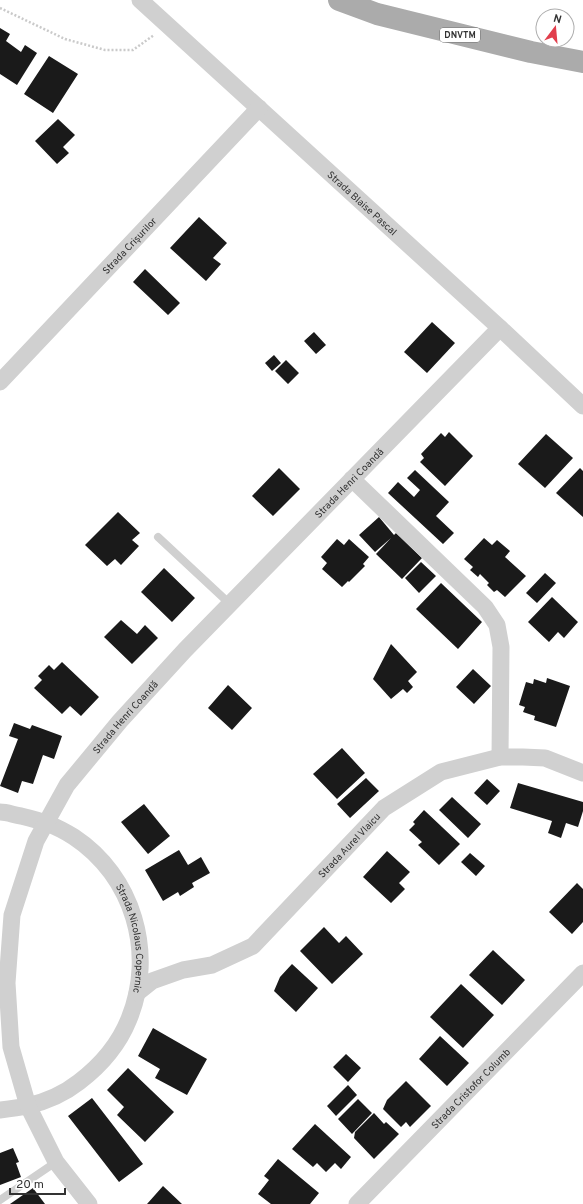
<svg xmlns="http://www.w3.org/2000/svg" width="583" height="1204" font-family="Overpass,sans-serif">
<style>
.building{fill:#1a1a1a}
.lines{fill:none;stroke-linecap:round;stroke-linejoin:round}
.path{stroke:#cacaca;stroke-width:2.5;stroke-dasharray:2 2;stroke-linecap:butt}
.lane{stroke:#d0d0d0;stroke-width:8}
.street{stroke:#d0d0d0;stroke-width:17}
.primary{stroke:#ababab;stroke-width:22}
.labels{text-anchor:middle;stroke-width:4;stroke-linejoin:round;paint-order:stroke}
.shield{fill:#fff;stroke:#707070;stroke-width:1}
.shield-label{font-size:9px;font-weight:bold;fill:#333}
.street-label{font-size:10px;fill:#333;stroke:#fff}
</style>
<rect width="100%" height="100%" fill="#fff"/>
<path class="building" d="M0 28 10 34 6 41 21 52 25 45 37 53 17 85 0 74Z
M49 56 78 74 53 113 24 94Z
M58 119 75 135 63 147 69 153 57 164 35 141Z
M199 217 227 243 213 258 221 264 206 281 170 248Z
M145 269 180 303 168 315 133 282Z
M432 322 455 343 427 373 404 352Z
M314 332 326 345 316 354 304 341Z
M274 355 281 363 272 371 265 363Z
M286 360 299 373 288 384 275 371Z
M449 432 473 456 445 486 420 462 424 458 421 454 441 433 445 437Z
M546 434 573 458 545 488 518 464Z
M279 468 300 489 273 516 252 496Z
M580 468 583 471V517L556 493Z
M415 470 449 502 436 516 454 533 443 544 388 493 398 482 414 497 420 490 407 478Z
M118 512 140 533 132 540 139 546 121 565 115 559 107 566 85 545Z
M379 517 394 535 396 533 422 558 402 579 376 554 391 538 375 552 359 535Z
M484 538 492 545 497 540 510 551 505 557 526 576 505 597 497 590 494 592 487 585 489 583 480 574 478 577 470 570 473 567 464 559Z
M337 539 344 545 349 539 369 557 363 564 365 566 349 582 348 581 342 587 322 569 327 563 321 557Z
M421 562 436 576 419 593 405 578Z
M164 568 195 598 172 622 141 592Z
M545 573 556 583 537 603 526 593Z
M441 583 482 622 458 649 416 609Z
M552 597 578 622 564 638 558 632 549 642 528 622Z
M121 620 137 634 145 625 158 638 132 664 104 637Z
M391 644 417 672 408 681 413 687 407 693 403 689 391 699 373 679Z
M62 662 99 697 81 716 70 706 62 714 34 688 42 680 38 676 49 665 54 670Z
M473 669 491 686 474 704 456 687Z
M547 678 570 686 556 727 534 720 535 716 523 712 525 707 519 705 526 682 533 684 534 679 546 683Z
M228 685 252 708 232 730 208 708Z
M14 723 30 729 32 725 62 736 54 759 43 755 33 784 22 781 18 793 0 786 18 739 9 736Z
M342 748 365 773 337 799 313 774Z
M366 778 379 791 350 818 337 804Z
M487 779 500 791 487 805 474 793Z
M518 783 583 802V811L578 827 566 823 561 838 548 833 552 821 510 808Z
M452 797 481 824 468 838 439 810Z
M144 804 170 836 148 854 121 822Z
M424 810 460 844 439 865 418 845 422 842 409 830 415 824 413 822Z
M179 850 188 865 201 857 210 873 192 883 194 887 180 896 178 892 163 901 145 870Z
M387 851 410 872 399 883 405 889 391 903 363 877Z
M470 853 485 866 476 876 461 862Z
M577 883 583 889V922L572 934 549 912Z
M324 927 339 943 346 936 363 954 332 984 300 951Z
M493 950 525 980 502 1005 469 975Z
M292 964 318 988 296 1012 274 991 280 977Z
M461 984 494 1015 463 1048 430 1017Z
M153 1028 207 1059 187 1095 155 1078 160 1069 138 1056Z
M440 1036 469 1063 447 1086 419 1059Z
M346 1054 361 1068 348 1082 333 1067Z
M128 1068 174 1112 145 1142 117 1115 124 1107 107 1090Z
M406 1081 431 1106 410 1127 406 1122 401 1127 383 1109 387 1100Z
M348 1085 357 1095 336 1116 327 1106Z
M92 1098 143 1164 119 1182 68 1116Z
M358 1099 372 1113 352 1134 338 1119Z
M374 1113 384 1124 386 1122 399 1134 374 1159 354 1138 355 1132Z
M315 1124 351 1157 341 1169 335 1163 326 1172 317 1163 313 1167 292 1149Z
M13 1148 19 1162 16 1163 21 1177 0 1185V1153Z
M278 1159 319 1193 310 1204H271L258 1194 269 1180 264 1176Z
M163 1186 182 1204H147Z
M33 1188 45 1204H10Z"/>
<g class="lines">
<path class="path" d="M0 8 65 39 105 50H133L154 35"/>
<path class="lane" d="M158 537 230 604
M0 1200 56 1162"/>
<g class="street">
<path id="s1" d="M140 0 500 328 583 406"/>
<path id="s2" d="M0 382 259 108"/>
<path d="M352 479 485 607 497 625 501 647 500 757"/>
<path id="s3" d="M0 812C7 812 14 815 21 816 42 821 55 825 74 837 133 876 156 953 129 1019 119 1044 100 1066 79 1082 65 1093 45 1102 27 1106 18 1108 9 1109 0 1110"/>
<path id="s4" d="M137 993 152 981 183 970 212 965 253 946 384 808 441 772 500 757H523L545 758 583 773"/>
<path id="s5" d="M89 1204 56 1162 28 1106 11 1047 7 983 12 915 36 841 67 785 120 721 185 650 500 328"/>
<path id="s6" d="M357 1204 583 973"/>
</g>
<path class="primary" d="M339 0 377 14 531 52 583 62"/>
</g>
<g class="labels">
<rect class="shield" x="440" y="28" width="40" height="14" rx="3"/>
<g class="shield-label">
<text x="460" y="38">DNVTM</text>
</g>
<g class="street-label">
<text dy="4" stroke="none"><textPath href="#s1" startOffset="301">Strada Blaise Pascal</textPath></text>
<text dy="4" stroke="none"><textPath href="#s2" startOffset="188">Strada Crișurilor</textPath></text>
<text dy="4" stroke="none"><textPath href="#s5" startOffset="865">Strada Henri Coandă</textPath></text>
<text dy="4" stroke="none"><textPath href="#s5" startOffset="541">Strada Henri Coandă</textPath></text>
<text dy="4" stroke="none"><textPath href="#s4" startOffset="266">Strada Aurel Vlaicu</textPath></text>
<text dy="4" stroke="none"><textPath href="#s3" startOffset="201">Strada Nicolaus Copernic</textPath></text>
<text dy="4" stroke="none"><textPath href="#s6" startOffset="162">Strada Cristofor Columb</textPath></text>
</g>
</g>
<g transform="translate(555 28) rotate(16)"><circle r="19" fill="#ffffff" stroke="#adadad"/>
<path d="M0-3L7 15L0 10L-7 15Z" fill="#e13e4c"/>
<text y="-6" font-size="11" font-weight="bold" text-anchor="middle" fill="#333333">N</text>
</g>
<path d="M10 1188v6h55v-6" fill="none" stroke="#333333" stroke-width="2"/>
<text x="16" y="1188" font-size="12" fill="#333333" stroke="#ffffff" stroke-width="3" paint-order="stroke">20 m</text>
</svg>
